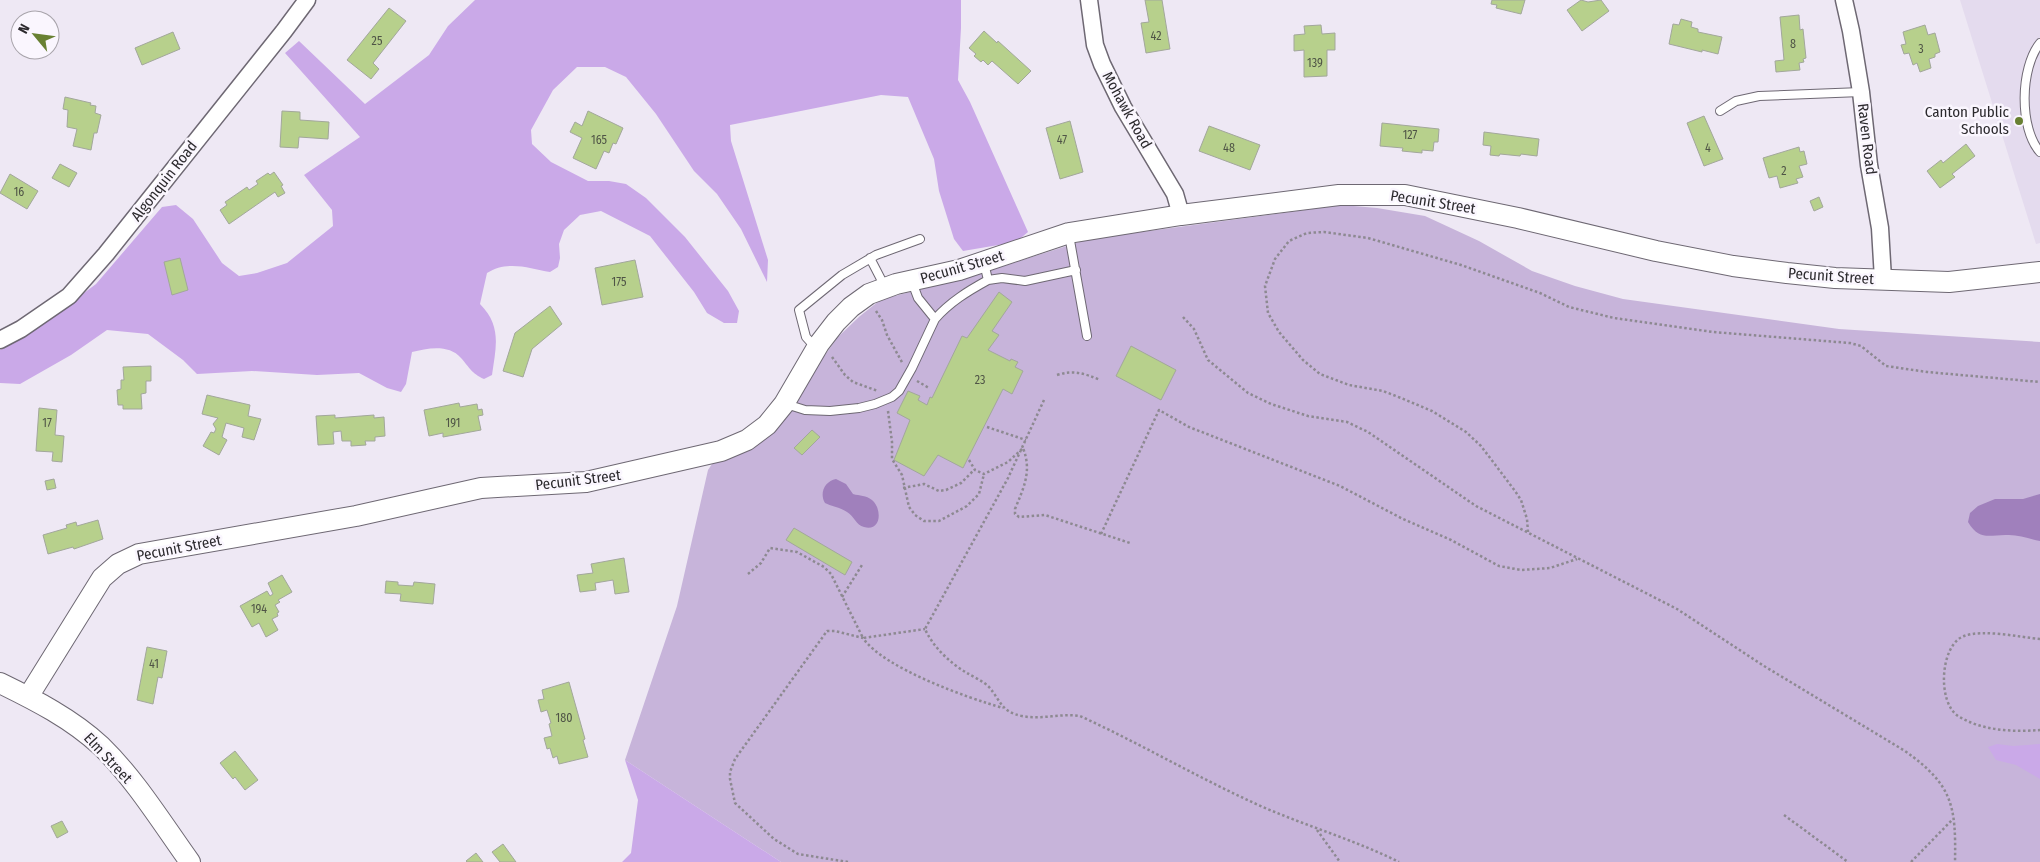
<svg xmlns="http://www.w3.org/2000/svg" width="2040" height="862" font-family="'Fira Sans Condensed',sans-serif">
<style>
.built{fill:#e4dbee}
.green{fill:#c7b4da}
.forest{fill:#caa9e8}
.water{fill:#a080bc}
.building{fill:#b7d08c;stroke:#a2a79b}
.lines{fill:none;stroke-linecap:round;stroke-linejoin:round}
.service-casing{stroke:#6e6873;stroke-width:10}
.minor-casing{stroke:#6e6873;stroke-width:19}
.tertiary-casing{stroke:#6e6873;stroke-width:22}
.path{stroke:#8d8991;stroke-width:2.5;stroke-dasharray:2.5 2.5;stroke-linecap:butt}
.service{stroke:#fff;stroke-width:8}
.minor{stroke:#fff;stroke-width:16}
.tertiary{stroke:#fff;stroke-width:20}
.poi-dot{fill:#688032;stroke:#faf6fe;stroke-width:2}
.labels{text-anchor:middle;stroke-width:5;stroke-linejoin:round;paint-order:stroke}
.number-label{font-size:12px;fill:#4f5446}
.street-label{font-size:15px;fill:#2c2a2e;stroke:#faf6fe}
.poi-label{font-size:15px;fill:#2c2a2e;stroke:#faf6fe;text-anchor:end}
</style>
<rect width="100%" height="100%" fill="#eee8f4"/>
<path class="built" d="M1960 0H2040V243L2036 244Z"/>
<path class="green" d="M1342 205 1377 208 1425 216 1479 241 1532 271 1575 286 1623 299 1839 329 2040 342V862H781L625 760 677 606 708 470 712 464 822 359 838 337 860 316 879 301 887 298 926 288 927 286 959 280 1089 239Z"/>
<path class="forest" d="M475 0H961V28L958 80 970 102 1028 232 1016 242 963 251 954 239 939 191 934 159 908 97 881 95 730 125 731 141 768 260 767 282 741 229 717 194 694 171 656 114 626 77 605 67H577L553 90 531 130 532 144 551 162 588 181H609L626 184 646 198 685 237 728 291 739 311 737 323H724L707 313 694 292 650 236 601 211 580 215 564 230 559 244 560 258 558 267 550 272C529 268 507 260 487 273L480 304C502 326 496 347 492 375L484 379C471 373 470 368 461 358 449 344 428 348 412 352L406 384 401 392 387 388 359 373 317 375 252 371 197 374 183 360 148 334 107 330 71 355 20 384 0 383V350L44 323 96 284 162 207 176 205 193 219 222 263 239 276 257 273 287 263 333 226 332 210 304 175 360 137 285 53 299 41 365 104 429 55 448 26Z
M1997 744 2013 746 2040 744V779L2016 765 1996 760 1988 747Z
M625 760 781 862H622L631 853 638 800Z"/>
<path class="water" d="M836 479 846 484 853 494C860 496 866 495 872 500 882 508 882 532 864 527 856 525 854 516 847 512 840 507 832 507 825 503 819 493 825 481 836 479Z
M2040 494V541C2030 539 2019 535 2009 535 1990 534 1980 542 1968 522L1970 513 1978 506 1995 499H2023Z"/>
<path class="building" d="M1145 0H1162L1170 49 1146 53 1141 23 1149 22Z
M1492 0H1525L1521 14 1496 8 1497 5 1491 4Z
M1581 0 1588 2 1601 0 1609 11 1582 31 1567 10Z
M389 8 406 21 373 63 379 69 371 79 347 60Z
M1799 15 1800 30 1803 29 1806 58 1803 59 1804 62 1799 63 1800 70 1776 72 1775 61 1784 60 1780 17Z
M1681 19 1692 22 1691 27 1698 29V32L1722 37 1718 54 1702 50V52L1669 44 1673 24 1679 25Z
M1321 25 1322 34 1335 33V50H1327V76L1304 77V50L1294 51V35L1305 34 1304 26Z
M1925 25 1928 35 1935 33 1940 52 1935 54V57L1929 59 1931 68 1920 72 1917 63 1913 65 1909 53 1904 54 1901 45 1906 44 1903 32Z
M984 31 997 43 998 41 1031 71 1018 84 992 61 988 65 983 60 981 62 974 56 976 54 969 48Z
M173 32 180 49 142 65 135 48Z
M65 97 91 103 90 105 96 106 95 113 101 115 97 133H94L91 150 73 146 77 129 67 127 68 110 63 109Z
M282 111 300 112V120L329 122 328 139 299 137 298 148 280 147Z
M588 111 623 128 616 144 613 143 609 153 604 151 596 169 573 158 582 138 570 132 575 122 582 126Z
M1704 116 1723 159 1704 166 1687 123Z
M1070 121 1083 172 1060 179 1046 128Z
M1382 123 1439 129 1438 142H1434L1433 151 1422 150V153L1402 151 1403 148 1380 146Z
M1209 126 1260 145 1250 170 1199 151Z
M1484 132 1539 139 1537 156 1521 154 1520 156 1500 154 1499 156 1490 155 1491 146 1483 145Z
M1966 144 1975 156 1952 174 1955 177 1940 188 1927 171 1941 160 1943 163Z
M1799 147 1800 152 1804 151 1807 164 1799 166 1803 177 1796 179 1798 183 1780 188 1777 176 1769 178 1763 158Z
M60 164 77 173 69 187 52 178Z
M274 172 283 185 281 186 285 193 278 197 275 192 229 224 220 210 227 205 225 202 247 187 249 190 258 184 256 181 268 173 270 175Z
M10 174 38 191 27 209 0 193Z
M1819 197 1823 207 1814 211 1810 201Z
M180 258 188 290 172 295 164 262Z
M635 260 643 297 602 305 595 268Z
M999 292 1012 302 992 331 999 335 988 350 1010 361 1011 359 1018 362 1015 367 1023 371 1012 394 1003 389 963 468 938 455 924 476 894 460 910 420 897 413 908 391 920 396 918 400 927 405 930 397 932 398 962 336 967 338Z
M550 306 562 324 532 349 523 377 503 371 515 333Z
M1131 346 1176 370 1161 400 1116 376Z
M151 366V381H146V393L141 394 142 409H123V405H118L117 390 121 389V380H124L123 367Z
M207 395 250 405 248 416 261 419 254 440 242 437 244 428 226 423 222 437 227 440 219 455 203 446 211 432 214 433 216 429 213 424 218 418 202 414Z
M459 403 460 407 477 404 478 410 482 409 483 415 478 416 481 430 443 437V433L429 436 424 410Z
M39 408 57 410 55 435 64 436 62 462 52 461 53 452 36 451Z
M335 415V418L374 415V418L384 417 385 436 375 437V441H365L366 445 351 446V441H342L341 431 333 432 334 444 318 445 316 416Z
M812 430 820 437 802 455 794 448Z
M54 479 56 488 47 490 45 481Z
M98 520 103 539 74 549 73 547 48 554 43 535 67 528 66 525 76 522 77 526Z
M794 528 852 562 845 575 786 540Z
M624 558 629 592 615 594 613 580 595 583 596 590 580 592 577 575 593 573 591 564Z
M282 575 292 592 278 600 280 602 275 605 279 612 277 613 278 616 272 619 278 630 266 637 259 623 252 627 240 606 267 591 270 596 273 594 268 583Z
M386 581 398 582V585L413 586 414 582 435 584 433 604 400 601 401 594 385 593Z
M147 647 167 651 162 678 158 677 153 704 137 700Z
M569 682 585 739 583 740 588 757 559 764 557 756 553 758 550 748 547 749 544 738 552 736 549 724 551 723 547 710 541 712 538 700 544 699 542 690Z
M235 751 258 780 245 790 235 777 233 779 220 763Z
M62 821 68 832 57 838 51 826Z
M503 844 516 862H500L492 852Z
M476 853 483 862H467L466 861Z"/>
<g class="lines">
<g class="service-casing">
<path id="service" d="M2040 43C2020 68 2019 128 2040 152
M1720 111 1736 101 1759 96 1861 92
M1069 235 1087 336
M870 258 885 287
M988 280 1002 278 1025 281 1076 270
M935 319C950 302 968 291 988 280L984 263
M815 347 806 337 799 310 842 275 876 255 920 239
M786 404 805 410 830 411 859 408 875 404 892 397 899 391 912 368 935 319 918 298 912 282"/>
</g>
<g class="minor-casing">
<path id="minor" d="M1089 0 1095 45 1102 64 1123 107 1175 194 1181 215
M1844 0 1851 31 1861 92 1869 165 1880 228 1883 279
M0 340 21 329 69 296 106 254 284 31 307 0"/>
</g>
<g class="tertiary-casing">
<path id="tertiary" d="M0 683C35 700 72 719 101 746 135 779 162 823 190 862
M28 697 102 578 118 564 139 554 356 516 481 488 586 482 721 451 747 440 767 425 784 404 819 344 836 322 851 307 869 294 896 284 959 270 1069 233 1181 215 1339 195H1405L1518 218 1656 251 1733 266 1787 273 1835 278 1949 282 2040 272"/>
</g>
<path class="path" d="M876 311 882 320 887 335 903 364
M1183 317 1194 329 1208 360 1248 393 1271 404 1308 416 1347 422 1368 432 1476 506 1677 609 1764 666 1905 751C1953 785 1956 806 1955 862
M832 357 845 375 853 382 878 391
M1057 375C1073 370 1084 373 1100 380
M917 381 929 388
M1044 400 1008 478 925 629C933 647 950 663 967 673 974 677 983 681 989 687 1001 701 1001 712 1022 716 1041 720 1061 713 1080 716 1139 743 1195 776 1254 803 1302 825 1353 839 1399 862
M888 411 892 442V459L902 475 909 507 915 515 924 521H939L967 506 979 494 984 474
M987 427 1026 440
M969 460 975 470 984 474 1008 462 1023 448C1032 471 1024 487 1015 509V514L1019 517 1045 515 1130 543
M903 488 924 484 939 491 946 490 961 483 974 470
M1528 532 1527 519 1521 500 1515 491 1481 446 1466 432 1432 411 1401 398 1383 391 1349 385 1320 374 1303 360 1279 332 1268 313 1265 286 1275 259 1289 241 1307 233 1324 232 1368 238 1461 265 1540 293 1569 307 1614 318 1713 332 1850 343 1861 346 1886 366 1927 372 2040 382
M1101 534 1159 410 1189 427 1340 486 1403 519 1451 540 1499 566 1521 570 1550 568 1577 559
M748 574 761 563 770 548 797 552 824 567 831 574 863 638 925 629
M842 597 862 565
M2040 639C2019 637 1983 629 1964 636 1940 645 1937 702 1958 716 1982 731 2013 732 2040 730
M1784 815 1848 862
M1317 830 1340 862
M848 862 798 854 774 839 735 803 730 779V772L735 759 827 631H835L863 638C883 668 968 698 1003 708
M1911 862 1953 819"/>
<use href="#service" class="service"/>
<use href="#minor" class="minor"/>
<use href="#tertiary" class="tertiary"/>
</g>
<circle class="poi-dot" cx="2019" cy="121" r="5"/>
<g class="labels">
<g class="number-label">
<text x="1156" y="40">42</text>
<text x="377" y="45">25</text>
<text x="1793" y="48">8</text>
<text x="1921" y="53">3</text>
<text x="1315" y="67">139</text>
<text x="1410" y="139">127</text>
<text x="599" y="144">165</text>
<text x="1062" y="144">47</text>
<text x="1229" y="152">48</text>
<text x="1708" y="152">4</text>
<text x="1784" y="175">2</text>
<text x="19" y="196">16</text>
<text x="619" y="286">175</text>
<text x="980" y="384">23</text>
<text x="47" y="427">17</text>
<text x="453" y="427">191</text>
<text x="259" y="613">194</text>
<text x="154" y="668">41</text>
<text x="564" y="722">180</text>
</g>
<g class="street-label">
<text transform="translate(1127 110) rotate(61)" y="5">Mohawk Road</text>
<text transform="translate(1867 139) rotate(83)" y="5">Raven Road</text>
<text transform="translate(164 181) rotate(-52)" y="5">Algonquin Road</text>
<text transform="translate(1433 202) rotate(9)" y="5">Pecunit Street</text>
<text transform="translate(962 267) rotate(-16)" y="5">Pecunit Street</text>
<text transform="translate(1831 276) rotate(4)" y="5">Pecunit Street</text>
<text transform="translate(578 480) rotate(-7)" y="5">Pecunit Street</text>
<text transform="translate(179 548) rotate(-11)" y="5">Pecunit Street</text>
<text transform="translate(108 758) rotate(47)" y="5">Elm Street</text>
</g>
<g class="poi-label">
<text x="2009" y="117">Canton Public<tspan x="2009" dy="17">Schools</tspan></text>
</g>
</g>
<g transform="translate(35 35) rotate(299)"><circle r="24" fill="#faf6fe" stroke="#a8a4ab"/>
<path d="M0-4L9 19L0 12L-9 19Z" fill="#688032"/>
<text y="-8" font-size="14" font-weight="bold" text-anchor="middle" fill="#2c2a2e">N</text>
</g>
</svg>
